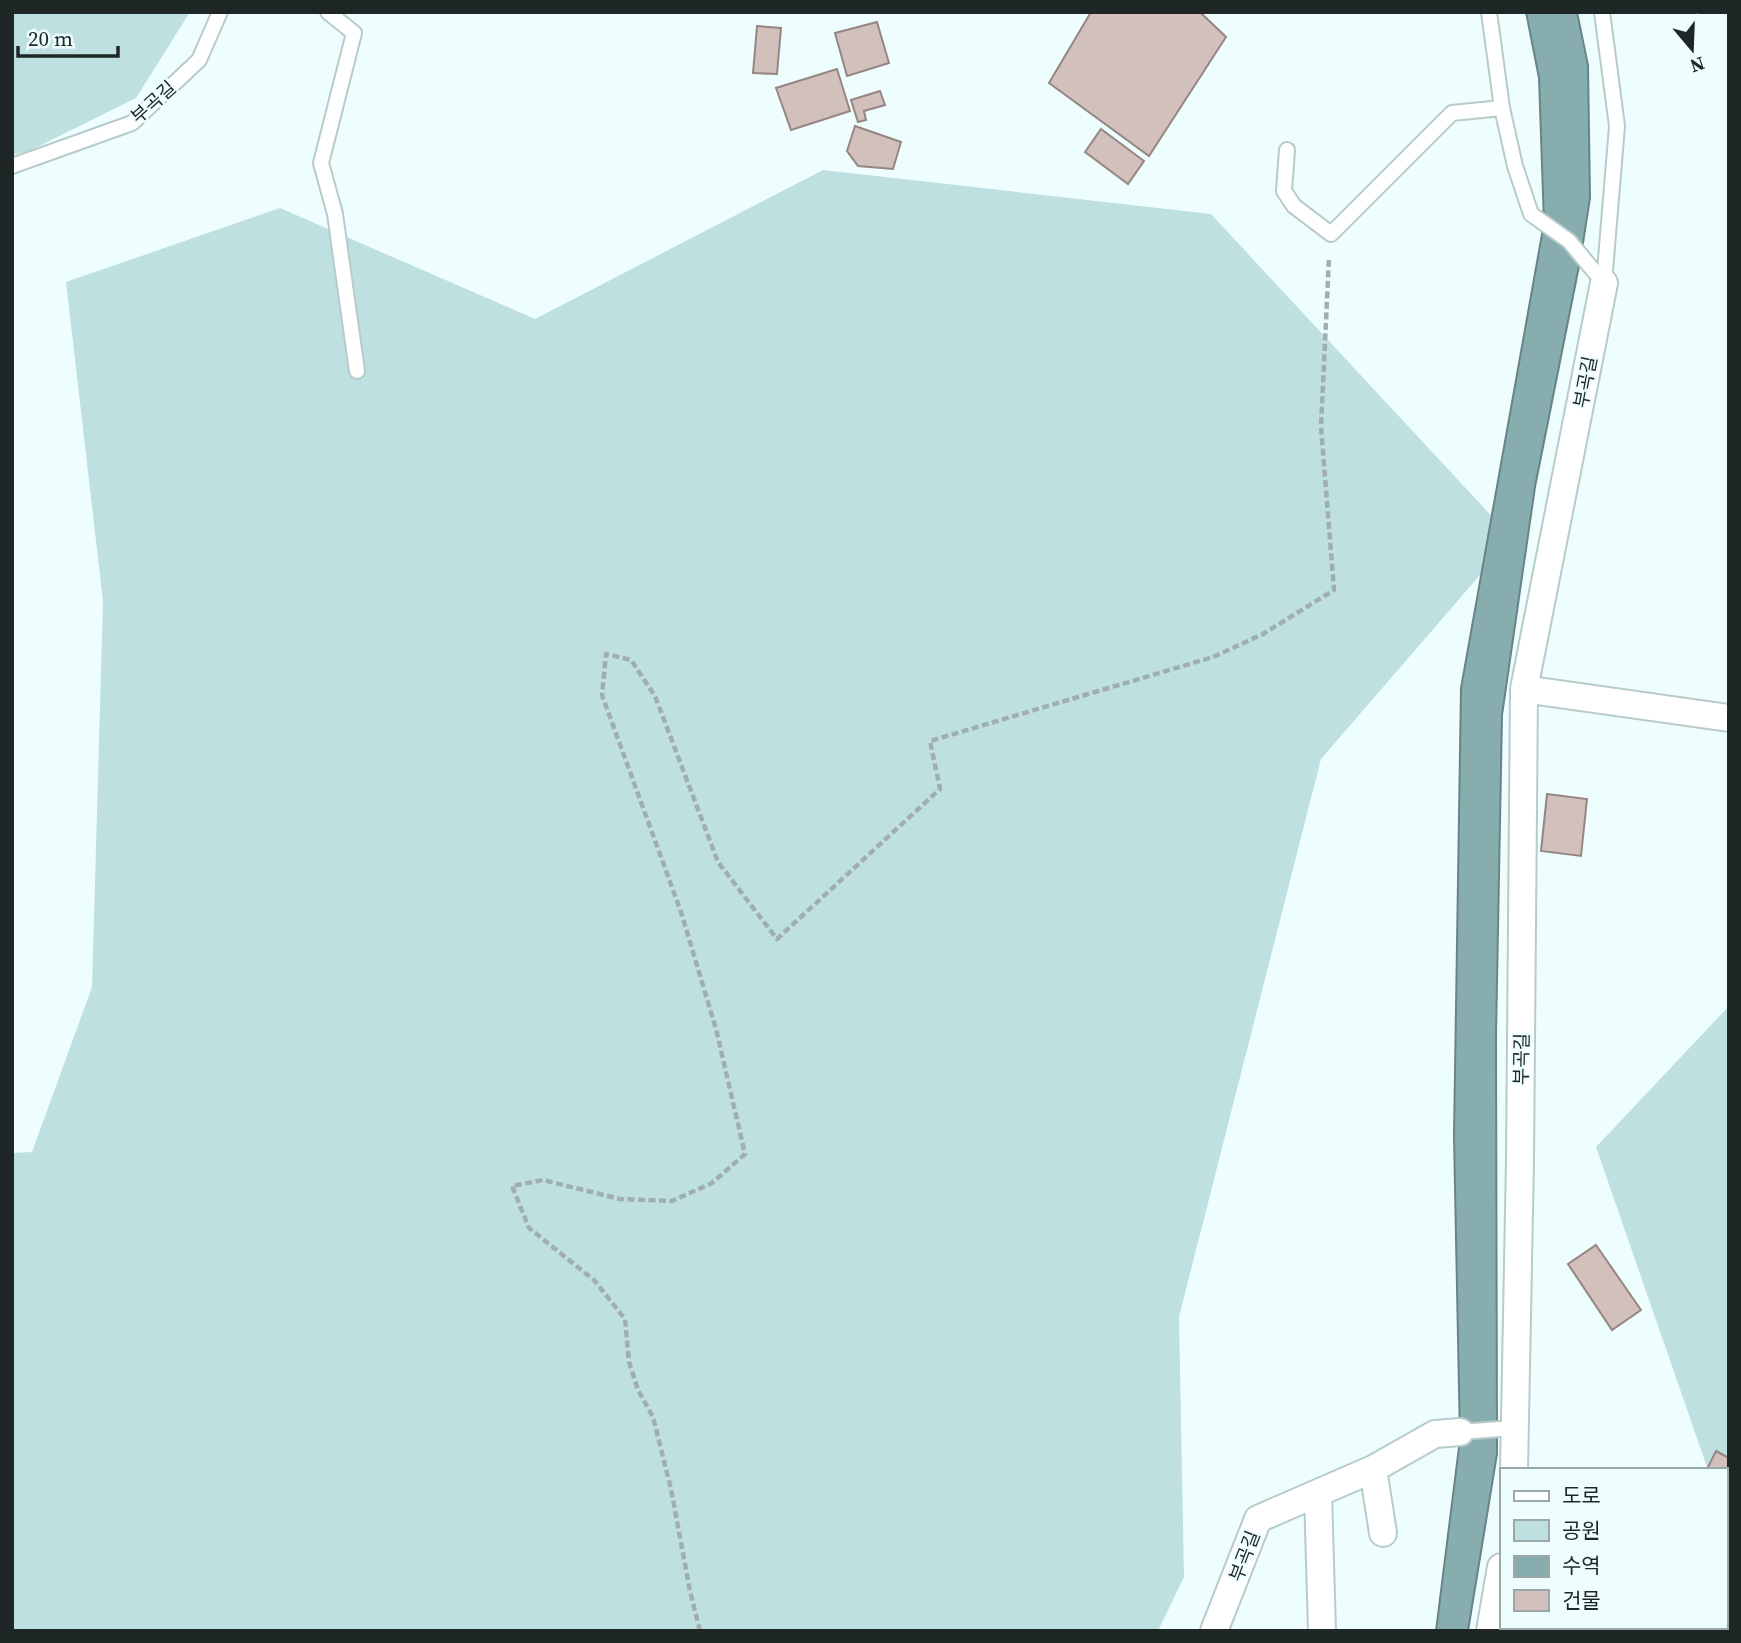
<svg xmlns="http://www.w3.org/2000/svg" width="1741" height="1643" font-family="'Source Serif 4','Noto Sans KR',serif">
<style>
.green{fill:#bee0e1}
.water{fill:#88adaf;stroke:#688486;stroke-width:2}
.building{fill:#d1c0bc;stroke:#968682;stroke-width:2}
.lines{fill:none;stroke-linecap:round;stroke-linejoin:round}
.lane-casing{stroke:#b8cbcb;stroke-width:18}
.street-casing{stroke:#b8cbcb;stroke-width:30}
.path{stroke:#a1aeaf;stroke-width:4.5;stroke-dasharray:7 3.5;stroke-linecap:butt}
.lane{stroke:#fff;stroke-width:14}
.street{stroke:#fff;stroke-width:26}
.labels{text-anchor:middle;stroke-width:5;stroke-linejoin:round;paint-order:stroke}
.street-label{font-size:19px;fill:#1f2626;stroke:#eefeff}
</style>
<rect width="100%" height="100%" fill="#eefeff"/>
<path class="green" d="M12 12H190L136 98 29 151 12 155Z
M823 170 1211 214 1512 538 1321 759 1179 1317 1184 1577 1158 1631H12V1153L32 1152 92 987 103 601 66 282 280 208 535 319Z
M1729 1006V1528L1725 1518V1470H1708L1596 1147Z"/>
<path class="water" d="M1526 12H1577L1588 65 1590 198 1581 256 1535 487 1502 715 1496 1036 1497 1454 1468 1631H1436L1460 1439 1454 1136 1461 688 1544 223 1539 78Z"/>
<path class="building" d="M1091 12H1200L1226 37 1149 156 1049 83Z
M877 22 889 63 847 76 835 33Z
M757 26 781 28 777 74 753 73Z
M837 69 850 111 791 130 776 88Z
M880 91 885 105 864 111 866 120 858 122 851 100Z
M855 126 901 142 893 169 858 166 847 151Z
M1101 129 1144 161 1128 184 1085 152Z
M1547 794 1587 799 1581 856 1541 851Z
M1596 1245 1641 1310 1612 1330 1568 1264Z
M1716 1451 1729 1458V1481L1725 1479V1470L1707 1469Z
M1725 1495 1729 1497V1543L1725 1550Z"/>
<g class="lines">
<g class="lane-casing">
<path id="lane" d="M328 12 354 33 321 163 335 214 357 371
M1489 12 1502 108 1515 166 1531 214 1569 241 1604 283
M1602 12 1617 126 1604 283
M1287 150 1284 191 1294 206 1331 234 1452 113 1502 108
M12 166 132 123 199 60 220 12
M1460 1432 1514 1428"/>
</g>
<g class="street-casing">
<path id="street" d="M1524 689 1729 718
M1373 1469 1383 1533
M1514 1470 1520 1160 1524 689 1604 283
M1318 1493 1322 1631
M1214 1631 1258 1519 1373 1469 1435 1434 1460 1432
M1490 1631 1501 1567"/>
</g>
<path class="path" d="M700 1631 690 1591 671 1489 653 1417 638 1390 629 1362 625 1319 594 1280 529 1228 512 1186 543 1180 620 1199 672 1201 712 1183 745 1154 716 1029 681 912 602 695 606 654 631 660 655 696 718 862 777 939 940 789 930 741 1213 657 1263 634 1334 590 1321 427 1329 257"/>
<use href="#lane" class="lane"/>
<use href="#street" class="street"/>
</g>
<g class="labels">
<g class="street-label">
<text transform="translate(153 102) rotate(-42)" y="7">부곡길</text>
<text transform="translate(1585 382) rotate(-79)" y="7">부곡길</text>
<text transform="translate(1521 1059) rotate(-89)" y="7">부곡길</text>
<text transform="translate(1244 1556) rotate(-69)" y="7">부곡길</text>
</g>
</g>
<rect width="1741" height="1643" fill="none" stroke="#1f2626" stroke-width="28"/>
<rect x="1500" y="1468" width="228" height="161" fill="#eefeff" stroke="#9ba8a8" stroke-width="2"/>
<rect x="1514" y="1491" width="35" height="10" fill="#ffffff" stroke="#9ba8a8" stroke-width="2"/>
<text x="1562" y="1503" font-size="21" fill="#1f2626">도로</text>
<rect x="1514" y="1520" width="35" height="21" fill="#bee0e1" stroke="#9ba8a8" stroke-width="2"/>
<text x="1562" y="1538" font-size="21" fill="#1f2626">공원</text>
<rect x="1514" y="1556" width="35" height="21" fill="#88adaf" stroke="#9ba8a8" stroke-width="2"/>
<text x="1562" y="1573" font-size="21" fill="#1f2626">수역</text>
<rect x="1514" y="1590" width="35" height="21" fill="#d1c0bc" stroke="#9ba8a8" stroke-width="2"/>
<text x="1562" y="1608" font-size="21" fill="#1f2626">건물</text>
<g transform="translate(1692 49) rotate(161)" stroke="#eefeff" stroke-width="5" paint-order="stroke">
<path d="M0-5L12 26L0 18L-12 26Z" fill="#1f2626"/>
<text y="-10" font-size="19" font-weight="bold" text-anchor="middle" fill="#1f2626">N</text>
</g>
<path d="M18 46v10h100v-10" fill="none" stroke="#1f2626" stroke-width="3.5"/>
<text x="28" y="46" font-size="21" fill="#1f2626" stroke="#eefeff" stroke-width="5" paint-order="stroke">20 m</text>
</svg>
